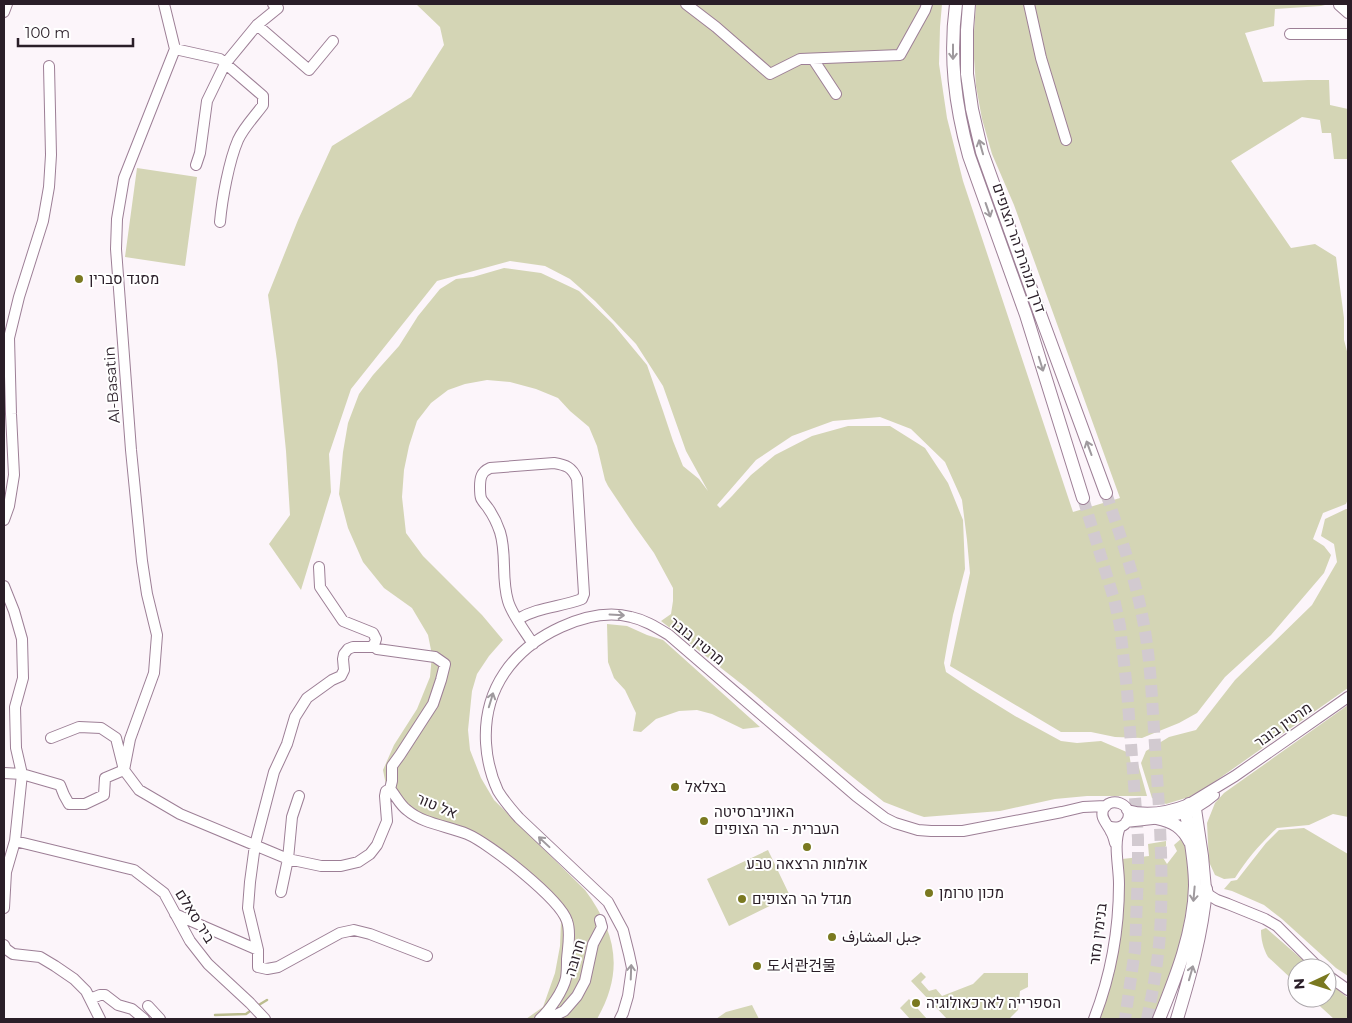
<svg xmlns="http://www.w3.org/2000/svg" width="1352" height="1023" font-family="Montserrat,Vazirmatn,'Noto Sans KR',Heebo,sans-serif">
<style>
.green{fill:#d4d5b5}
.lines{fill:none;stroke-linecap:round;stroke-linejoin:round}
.stream{stroke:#bbbc8e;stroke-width:2.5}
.major-tunnel{stroke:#d2cad0;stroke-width:12;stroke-dasharray:12 6;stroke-linecap:butt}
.minor-casing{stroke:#9d7f96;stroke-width:12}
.major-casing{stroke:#9d7f96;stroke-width:14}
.minor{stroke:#fff;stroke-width:10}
.major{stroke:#fff;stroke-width:12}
.oneway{stroke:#9f9a9e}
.poi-dot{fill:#7a7920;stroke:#fff;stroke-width:2}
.labels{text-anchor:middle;stroke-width:4;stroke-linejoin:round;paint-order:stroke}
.street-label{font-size:15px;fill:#2a1e28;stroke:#fff}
.poi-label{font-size:15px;fill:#2a1e28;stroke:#fff;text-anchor:start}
</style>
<rect width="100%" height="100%" fill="#fcf5fa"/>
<path class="green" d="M416 4H942L940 27 939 64 947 118 963 181 1073 512 1120 498 1014 205 992 154 982 119 976 86 973 45 976 4H1329L1321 6 1275 9 1274 26 1245 33 1263 82 1308 80H1329L1330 105 1348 109V159H1334L1331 133H1322L1320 120 1302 117 1231 161 1291 248 1315 244 1336 257 1344 318V340L1348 355V499L1346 504 1323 513 1313 539 1324 546 1331 555 1324 573 1271 635 1225 677 1197 713 1179 723 1142 738 1115 737 1091 732H1061L950 666 970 573 967 540 962 500 945 462 911 429 880 417 833 421 792 436 756 460 717 505 720 508 732 496 751 475 775 455 812 436 848 426H890L925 448 948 483 963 520 965 569 953 615 947 646 944 663 946 672 973 690 1015 716 1061 741 1077 743 1101 741 1129 753 1131 765 1138 764 1147 796H1087L1055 799 1000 811 924 817 915 814 884 802 845 771 744 686 661 621 671 614 673 601V588L654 553 634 525 608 486 605 480 597 446 589 427 570 411 558 398 536 389 510 382 487 380 465 384 448 390 431 403 417 421 409 446 404 470 402 497 406 533 423 556 482 615 503 640 489 656 477 674 472 691 468 730 470 750 481 778 494 800 585 890C617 933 624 972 597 1019H526L543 1007 555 973 560 946 561 922 554 907 535 885 467 831 414 812 396 799 386 785 383 770 394 745 417 709 430 677 432 655 428 635 412 608 384 588 363 562 348 528 339 494 343 452 348 423 359 394 373 375 399 346 418 316 440 289 456 279 473 277 504 268 541 273 579 291 613 324 647 365 663 411 673 441 683 466 699 479 708 491 686 451 663 386 636 344 595 301 570 279 545 266 510 261 437 281 351 389 329 454 331 492 301 590 269 544 290 515 286 451 277 361 268 295 298 220 332 146 411 97 444 45 440 27Z
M137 168 197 177 185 266 125 257Z
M1346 509H1348V688L1207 787 1189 797 1166 804 1152 798 1141 763 1146 751 1169 737 1196 730 1235 680 1312 605 1337 562 1334 544 1321 536 1325 519Z
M607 624 627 626 647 635 663 640 760 727 743 729 712 714 697 710 679 711 656 719 641 732 633 731 636 713 625 690 614 678 608 662Z
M1348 705V817L1333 814 1309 825 1277 828C1261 843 1247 859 1235 878L1224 879 1215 875 1209 862 1207 823 1215 803 1224 793Z
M1304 828 1348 854V976L1336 968 1282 919 1264 905 1232 891 1224 889 1231 881 1237 880 1266 843 1279 830Z
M1182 838C1184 842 1187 847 1188 852 1191 861 1190 873 1189 882 1187 930 1171 974 1155 1019H1097L1101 1011 1122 859 1149 856 1148 844 1166 841V846L1160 853 1167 864 1177 851 1174 845Z
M768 850 790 896 729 926 707 879Z
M1266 928 1312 968H1297V984L1268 957C1263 948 1261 939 1261 930Z
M921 972 926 977 921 982 929 991 936 989 942 996 973 984 984 973H1028V987L1020 991 1018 1010 1009 1019H947L911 981Z
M1327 981 1348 998V1019H1334L1311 998H1327Z
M909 999 927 1019H910L900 1008Z
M752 1005 759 1019H716L726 1012Z"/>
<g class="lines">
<path class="stream" d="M257 1006 267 1000
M215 1015 246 1014 253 1009"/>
<path class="major-tunnel" d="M1106 493C1120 535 1135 577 1143 620 1151 661 1152 703 1155 745 1159 807 1164 870 1160 933 1158 962 1153 991 1147 1019
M1083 498 1114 599 1120 626 1127 690 1138 838V871L1135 950 1125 1019"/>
<g class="minor-casing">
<path id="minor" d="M686 4 716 27 770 74 800 59 900 55 925 10 927 4
M1029 4 1041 58 1066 140
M1339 5 1348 13
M4 12 7 4
M257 25 309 70 333 41
M1290 34H1348
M175 49 220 59 263 96V105C255 116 244 127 238 140 229 161 222 199 220 222
M813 59 836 94
M196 165 200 153 207 101 225 64 257 25 278 8 273 4
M4 520 9 506 14 475 11 414 9 338 19 297 43 221 49 187 51 155 49 66
M4 586 14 611 22 639 23 678 15 707 16 748 22 774 60 785 64 795 69 804H85L104 795 105 778 124 770
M518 619C538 607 561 607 582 599L584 594 577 479C572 467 566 465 554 463L490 468C481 472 480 478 480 487 480 490 480 495 481 498 482 501 486 505 488 508 493 515 497 523 500 532 507 554 501 578 508 601 512 615 525 631 533 644
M373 645 377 649 435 657 445 664 441 680 433 704 400 755 392 766V781L390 789
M51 738 79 727 101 728 116 738 124 770 139 790 180 814 288 859 321 866H341L358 862 370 854 377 845 387 821 385 796 386 791 390 789C396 796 400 805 407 810 423 824 448 826 467 834 489 843 560 899 567 921 571 932 568 947 567 959 567 965 567 972 566 978 563 991 550 1010 540 1019
M124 770 130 739 154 673 157 635 147 594 142 561 131 450 116 249 117 219 124 178 175 49 164 4
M4 773 22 774 15 841 6 872 4 908
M1189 804 1196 809 1203 856 1206 889 1209 895 1217 900 1228 904 1265 919 1277 926 1319 968
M1127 810C1147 816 1171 811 1189 804L1235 776 1348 697
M1126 822C1162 817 1185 820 1214 795
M1108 826C1115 829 1125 828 1128 819 1133 804 1110 795 1103 810 1100 819 1108 824 1111 832 1113 835 1114 839 1115 843
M15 841 134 870 164 893 190 941 208 964 250 1003 265 1019
M281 892 288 859 292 817 299 796
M175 914 258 950V967L267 969 278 967 340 933 354 930 370 934 427 956
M4 945 6 949 13 954 40 957 55 966 74 979 86 991 100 1019
M258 950 248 908 250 882 255 845 274 772 287 744 295 717 307 698 332 680 341 676 344 670 343 659 344 654 348 649 353 647H371L374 645 376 639 373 633 343 621 320 587 319 567
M1327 975 1348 990
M90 999 100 995H105L118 1005 132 1009 144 1019
M148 1006 160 1019
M548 1019 564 1011 577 996 585 981 593 944 602 927 600 920
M620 1019 623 1013 628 996 632 968 629 954 623 930 608 902 519 818C511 809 504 801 498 791 491 776 487 759 486 743 483 689 513 649 561 627 583 617 608 611 631 617 645 620 656 627 669 635L856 796 885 818 895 823 918 830 931 831H963L1062 812 1083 807 1106 806
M1094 1019C1111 975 1119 932 1119 884 1119 865 1113 845 1120 827"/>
</g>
<g class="major-casing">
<path id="major" d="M956 4C949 57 955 105 969 156L1026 315 1083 498
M969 4 967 30V74L972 109 982 152 1039 311 1106 493
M1157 818C1173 821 1183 828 1190 842
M1159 1019C1176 977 1194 932 1195 886 1195 861 1190 837 1186 813L1189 804
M1177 1019C1190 976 1202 934 1206 889"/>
</g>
<use href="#minor" class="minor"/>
<use href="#major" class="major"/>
</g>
<defs><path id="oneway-shaft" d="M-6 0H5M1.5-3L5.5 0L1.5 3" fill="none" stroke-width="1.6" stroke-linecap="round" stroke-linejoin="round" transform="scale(1.25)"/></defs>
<g class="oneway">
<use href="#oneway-shaft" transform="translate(953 52) rotate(90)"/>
<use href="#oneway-shaft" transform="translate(981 147) rotate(-106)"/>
<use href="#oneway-shaft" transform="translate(988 210) rotate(71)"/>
<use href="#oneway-shaft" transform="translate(1041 364) rotate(73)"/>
<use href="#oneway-shaft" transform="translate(1089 448) rotate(-110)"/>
<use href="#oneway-shaft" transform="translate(617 615) rotate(3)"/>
<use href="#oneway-shaft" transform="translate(491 700) rotate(-73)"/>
<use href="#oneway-shaft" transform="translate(544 842) rotate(-137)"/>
<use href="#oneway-shaft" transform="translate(1194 894) rotate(95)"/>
<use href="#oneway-shaft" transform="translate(631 972) rotate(-88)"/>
<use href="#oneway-shaft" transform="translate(1191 973) rotate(-74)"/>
</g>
<g class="poi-dot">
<circle cx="79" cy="279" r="5"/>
<circle cx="675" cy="787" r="5"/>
<circle cx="704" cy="821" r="5"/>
<circle cx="807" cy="847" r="5"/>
<circle cx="929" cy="893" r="5"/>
<circle cx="742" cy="899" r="5"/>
<circle cx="832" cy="937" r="5"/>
<circle cx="757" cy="966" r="5"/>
<circle cx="916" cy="1003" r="5"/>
</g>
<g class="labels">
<g class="street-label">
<text transform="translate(1019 248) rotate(71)" y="5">דרך מנהרת הר הצופים</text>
<text transform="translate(112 385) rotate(-94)" y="5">Al-Basatin</text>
<text transform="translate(697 641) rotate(39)" y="5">מרטין בובר</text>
<text transform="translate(1283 725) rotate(-35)" y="5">מרטין בובר</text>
<text transform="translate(437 806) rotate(23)" y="5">אל טור</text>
<text transform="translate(195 916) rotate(58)" y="5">ביר סאלם</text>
<text transform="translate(1098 934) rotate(-83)" y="5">בנימין מזר</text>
<text transform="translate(575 958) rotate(-73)" y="5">חרובה</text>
</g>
<g class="poi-label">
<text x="89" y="284">מסגד סברין</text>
<text x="685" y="792">בצלאל</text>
<text x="714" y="817">האוניברסיטה<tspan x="714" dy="17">העברית - הר הצופים</tspan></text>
<text x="807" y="869" text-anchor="middle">אולמות הרצאה טבע</text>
<text x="939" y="898">מכון טרומן</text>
<text x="752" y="904">מגדל הר הצופים</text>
<text x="842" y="942">جبل المشارف</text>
<text x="767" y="971">도서관건물</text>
<text x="926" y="1008">הספרייה לארכאולוגיה</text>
</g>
</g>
<rect width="1352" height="1023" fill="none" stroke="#2a1e28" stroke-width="10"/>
<g transform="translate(1312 983) rotate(266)"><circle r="24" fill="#ffffff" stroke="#aaa5a9"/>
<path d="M0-4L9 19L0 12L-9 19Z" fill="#7a7920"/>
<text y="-8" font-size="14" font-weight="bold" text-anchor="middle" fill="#2a1e28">N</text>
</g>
<path d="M18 38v8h115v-8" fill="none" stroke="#2a1e28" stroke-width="2.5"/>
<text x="25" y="38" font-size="15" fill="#2a1e28" stroke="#ffffff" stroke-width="4" paint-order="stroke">100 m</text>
</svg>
